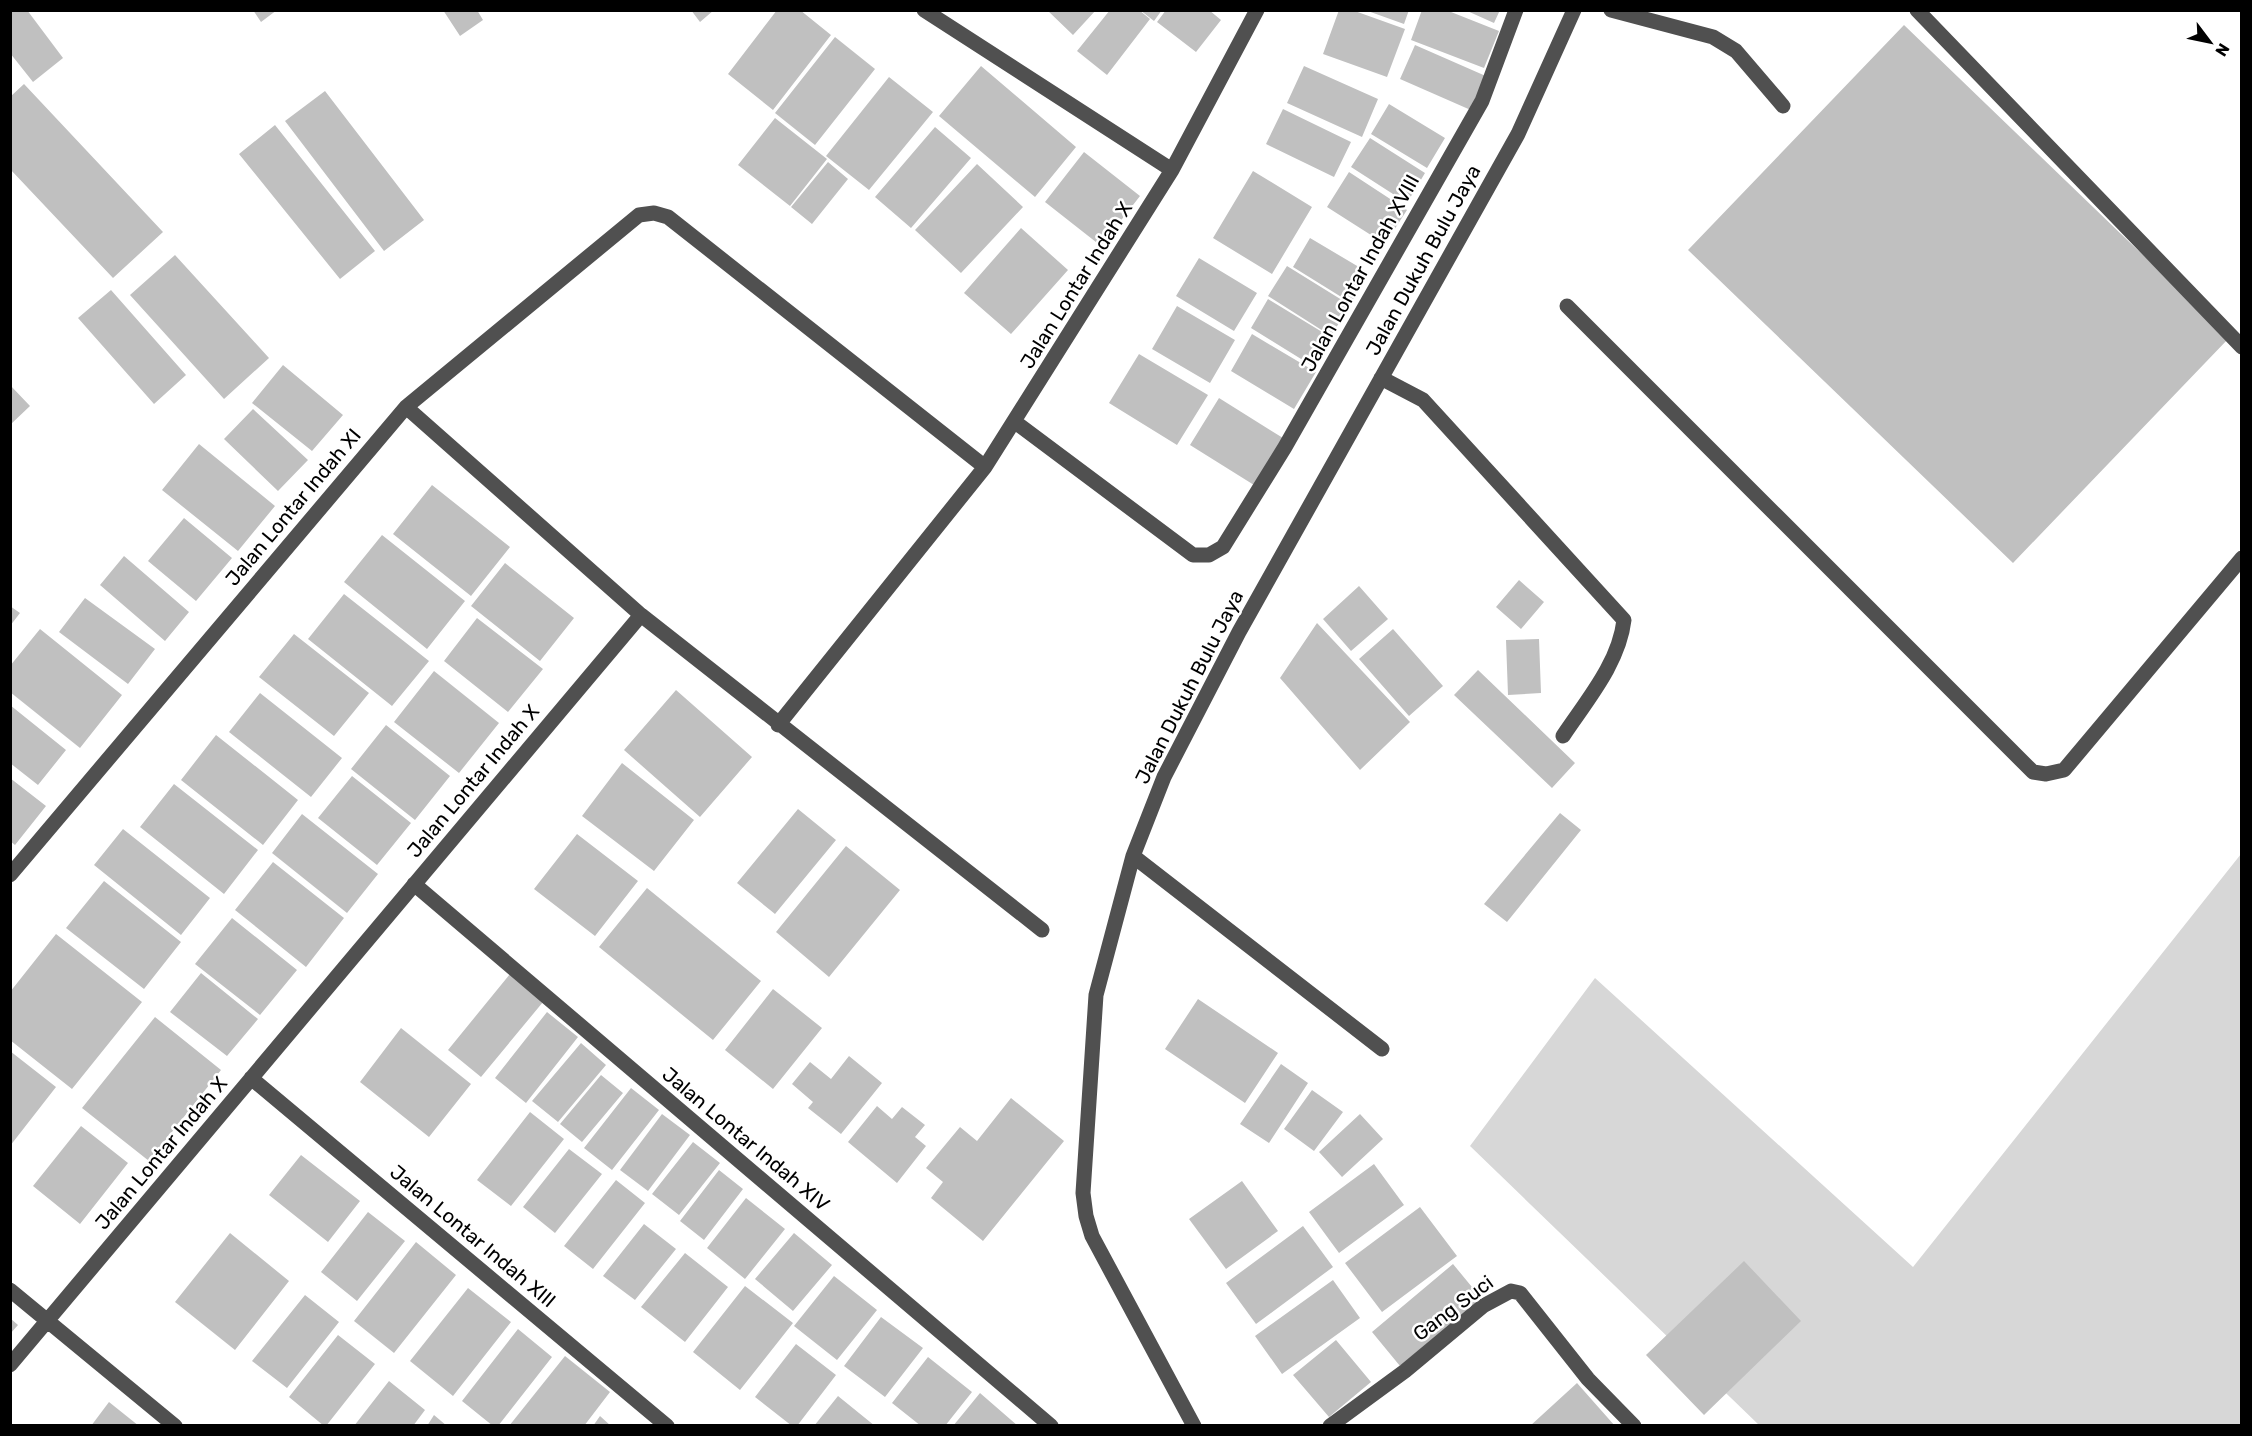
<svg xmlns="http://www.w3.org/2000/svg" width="2252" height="1436" font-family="Rubik,sans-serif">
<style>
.green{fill:#d7d7d7}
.building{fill:#c0c0c0}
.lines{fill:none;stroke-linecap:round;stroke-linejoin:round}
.minor{stroke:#505050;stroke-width:15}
.labels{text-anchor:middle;stroke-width:5;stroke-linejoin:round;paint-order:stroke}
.street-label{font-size:20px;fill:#000;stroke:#fff}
</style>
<rect width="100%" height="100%" fill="#fff"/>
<path class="green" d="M2241 854V1425H1759L1470 1146 1595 978 1913 1267Z"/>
<path class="building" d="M10 10H27L63 58 33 82 10 53Z
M253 10H277L261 22Z
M443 10H477L483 20 460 36Z
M691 10H714L700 22Z
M777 10H800L831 35 773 110 728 74Z
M1047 10H1096L1073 35Z
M1110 10H1139L1150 19 1107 75 1077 51Z
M1140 10H1162L1154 21Z
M1166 10H1209L1221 20 1196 52 1157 22Z
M1339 10H1352L1405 29 1387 77 1323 54Z
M1365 10H1409L1404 24Z
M1422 10H1446L1499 31 1484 68 1411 40Z
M1465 10H1500L1494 23Z
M1904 25 2229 338 2013 563 1688 250Z
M835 37 875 69 815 145 775 113Z
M1415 45 1488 77 1473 111 1400 79Z
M981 66 1076 147 1035 197 939 116Z
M1304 66 1378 99 1362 137 1287 103Z
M889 77 933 112 869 190 826 156Z
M24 84 163 232 113 278 10 169V97Z
M325 91 424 220 384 251 285 121Z
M1389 104 1445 138 1427 168 1371 134Z
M1283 109 1351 142 1334 177 1266 144Z
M775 118 827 159 790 206 738 165Z
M275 125 375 251 340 279 239 154Z
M935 127 971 158 911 228 875 197Z
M1370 138 1425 173 1407 203 1351 167Z
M1084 152 1140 196 1101 246 1045 202Z
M828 162 848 179 812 224 791 207Z
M977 164 1023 207 961 273 915 230Z
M1253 171 1312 207 1272 274 1213 238Z
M1349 172 1407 210 1385 244 1327 207Z
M1021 228 1068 270 1011 334 964 293Z
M1310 238 1369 273 1351 303 1293 267Z
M175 255 269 358 224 399 130 295Z
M1199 258 1257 293 1234 331 1176 296Z
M1287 266 1350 305 1331 336 1268 296Z
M111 290 186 375 154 404 78 318Z
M1268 299 1332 338 1314 367 1251 328Z
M1177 306 1235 340 1210 383 1152 349Z
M1252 334 1316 372 1294 409 1231 371Z
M1139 354 1208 395 1177 445 1109 403Z
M283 365 343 415 312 451 252 403Z
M10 385 30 406 10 425Z
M1219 398 1283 438 1254 485 1190 445Z
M253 409 308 460 278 491 224 439Z
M199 444 275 506 238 551 162 490Z
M432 485 510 547 471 596 393 534Z
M184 518 232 558 196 601 148 561Z
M382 535 465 601 427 649 344 582Z
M124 556 189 612 165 641 100 585Z
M505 563 574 618 540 661 471 606Z
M1519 580 1544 602 1521 629 1496 607Z
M1359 586 1388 619 1351 651 1323 619Z
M344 594 429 661 392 706 308 639Z
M85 598 155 649 128 684 59 632Z
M10 606 20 613 10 626Z
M477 618 543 669 508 712 444 661Z
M1317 623 1410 722 1360 770 1280 678Z
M40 629 122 695 80 748 10 692V666Z
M1393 629 1443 686 1409 716 1359 659Z
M294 634 369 693 334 736 259 677Z
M1539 639 1541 693 1508 695 1506 640Z
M1478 670 1575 763 1552 788 1454 695Z
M434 671 499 723 459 773 394 722Z
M676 690 752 757 700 817 624 750Z
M260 693 342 758 311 797 229 732Z
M10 705 66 750 38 785 10 763Z
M386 725 450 776 415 820 351 769Z
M216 735 298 800 263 845 181 780Z
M622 763 694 820 654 871 582 816Z
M352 776 411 823 377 865 318 818Z
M10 778 46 806 15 845 10 841Z
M174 784 258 850 224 894 140 827Z
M798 809 836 840 775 914 737 883Z
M1560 813 1581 830 1507 922 1484 904Z
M302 814 378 874 347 913 272 853Z
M123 829 210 898 181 935 94 865Z
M577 834 638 881 595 936 534 889Z
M846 846 900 890 829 977 776 932Z
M273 862 344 918 306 967 235 910Z
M104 881 181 942 144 989 66 928Z
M647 888 761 981 713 1040 599 947Z
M232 918 297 970 260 1015 195 964Z
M56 934 142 1002 72 1089 10 1040V992Z
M201 973 258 1019 227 1056 170 1012Z
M510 974 543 1002 481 1077 448 1050Z
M773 989 822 1028 773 1089 725 1050Z
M1198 999 1278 1053 1245 1103 1165 1049Z
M547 1012 578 1037 526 1103 495 1078Z
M155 1017 221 1070 149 1161 82 1108Z
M401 1028 471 1084 429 1137 360 1082Z
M581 1043 606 1065 558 1122 532 1101Z
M10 1051 56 1087 10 1146Z
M849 1056 882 1083 841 1134 808 1108 813 1102 792 1084 810 1062 831 1079Z
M1281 1064 1308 1083 1269 1143 1240 1124Z
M601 1075 623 1093 582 1142 560 1124Z
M631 1088 659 1110 612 1170 584 1148Z
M1312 1090 1343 1112 1314 1151 1284 1129Z
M1011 1098 1064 1141 983 1241 931 1198 943 1182 926 1168 960 1127 977 1141Z
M877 1106 892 1119 902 1107 925 1125 915 1137 926 1146 897 1183 848 1142Z
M530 1112 564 1139 511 1206 477 1180Z
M662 1114 690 1135 648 1191 620 1170Z
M1360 1114 1383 1139 1342 1177 1319 1152Z
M81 1126 128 1163 80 1224 33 1186Z
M693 1142 720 1163 679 1215 652 1194Z
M569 1149 602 1174 555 1233 523 1207Z
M301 1155 360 1201 328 1242 269 1195Z
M1374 1164 1404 1205 1339 1253 1309 1212Z
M719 1170 743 1189 704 1240 680 1221Z
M616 1180 645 1203 593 1269 564 1246Z
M1242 1181 1278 1231 1226 1269 1189 1219Z
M746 1198 785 1229 745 1279 707 1248Z
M1420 1207 1457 1256 1382 1312 1345 1263Z
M368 1212 405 1241 357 1301 321 1272Z
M644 1224 676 1249 635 1300 603 1276Z
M1303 1226 1333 1267 1256 1324 1226 1283Z
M230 1233 289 1281 235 1350 175 1302Z
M794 1233 832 1265 793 1311 755 1279Z
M416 1242 456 1275 394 1353 354 1321Z
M685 1253 728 1287 685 1342 641 1307Z
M1744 1261 1801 1321 1704 1415 1646 1355Z
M1453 1264 1481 1298 1400 1366 1372 1332Z
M834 1276 877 1310 837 1360 794 1326Z
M1333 1280 1360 1318 1282 1374 1255 1336Z
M745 1286 793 1323 740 1390 693 1352Z
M468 1288 511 1322 453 1396 410 1361Z
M305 1295 339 1322 287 1388 252 1361Z
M881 1317 923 1348 885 1397 844 1366Z
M10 1318 18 1325 10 1334Z
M518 1329 552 1357 498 1426H493L462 1401Z
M338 1335 375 1364 326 1426H324L289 1397Z
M1336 1340 1371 1382 1329 1417 1293 1375Z
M796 1344 836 1375 797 1426H792L755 1397Z
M565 1356 610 1392 584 1426H509Z
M928 1357 972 1392 945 1426H921L892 1403Z
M389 1381 425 1410 413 1426H354Z
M1577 1383 1615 1426H1530Z
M980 1393 1018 1426H953Z
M838 1396 875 1426H814Z
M109 1402 139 1426H91Z
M434 1415 447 1426H427Z
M600 1416 611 1426H593Z"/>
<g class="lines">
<path class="minor" d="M924 10 1172 170
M1611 10 1713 37 1736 51 1783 106
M1917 10 2242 347
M1567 306 2033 772 2046 774 2064 770 2242 558
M1381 378 1423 400 1624 620C1619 663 1587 700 1563 736
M406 407 641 615 1042 930
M1015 422 1193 555H1209L1223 547 1285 447 1482 101 1516 10
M778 725 985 467 1172 170 1257 10
M1133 856 1382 1049
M10 875 406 407 639 215 654 213 668 217 985 467
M414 884 1051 1426
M251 1078 667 1426
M10 1290 175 1426
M10 1365 641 615
M1194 1426 1092 1236 1086 1216 1083 1193 1096 995 1133 856 1164 777 1239 632 1518 134 1574 10
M1330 1426 1405 1371 1483 1306 1511 1291 1520 1293 1588 1379 1634 1426"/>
</g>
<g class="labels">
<g class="street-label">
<text transform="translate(1423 260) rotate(-61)" y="7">Jalan Dukuh Bulu Jaya</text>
<text transform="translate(1360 273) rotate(-61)" y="7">Jalan Lontar Indah XVIII</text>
<text transform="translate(1076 285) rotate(-58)" y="7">Jalan Lontar Indah X</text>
<text transform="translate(293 507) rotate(-50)" y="7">Jalan Lontar Indah XI</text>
<text transform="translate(1189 687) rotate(-63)" y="7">Jalan Dukuh Bulu Jaya</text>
<text transform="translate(473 781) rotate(-50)" y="7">Jalan Lontar Indah X</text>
<text transform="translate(746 1139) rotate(40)" y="7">Jalan Lontar Indah XIV</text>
<text transform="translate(161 1153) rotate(-50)" y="7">Jalan Lontar Indah X</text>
<text transform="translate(473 1236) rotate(40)" y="7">Jalan Lontar Indah XIII</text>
<text transform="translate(1453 1308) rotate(-37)" y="7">Gang Suci</text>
</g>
</g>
<rect width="2252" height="1436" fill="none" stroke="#000000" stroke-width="24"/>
<g transform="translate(2210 42) rotate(122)" stroke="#ffffff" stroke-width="4.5" paint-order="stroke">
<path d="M0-4.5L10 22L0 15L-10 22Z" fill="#000000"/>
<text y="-9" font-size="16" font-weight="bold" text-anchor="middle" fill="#000000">N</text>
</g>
</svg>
